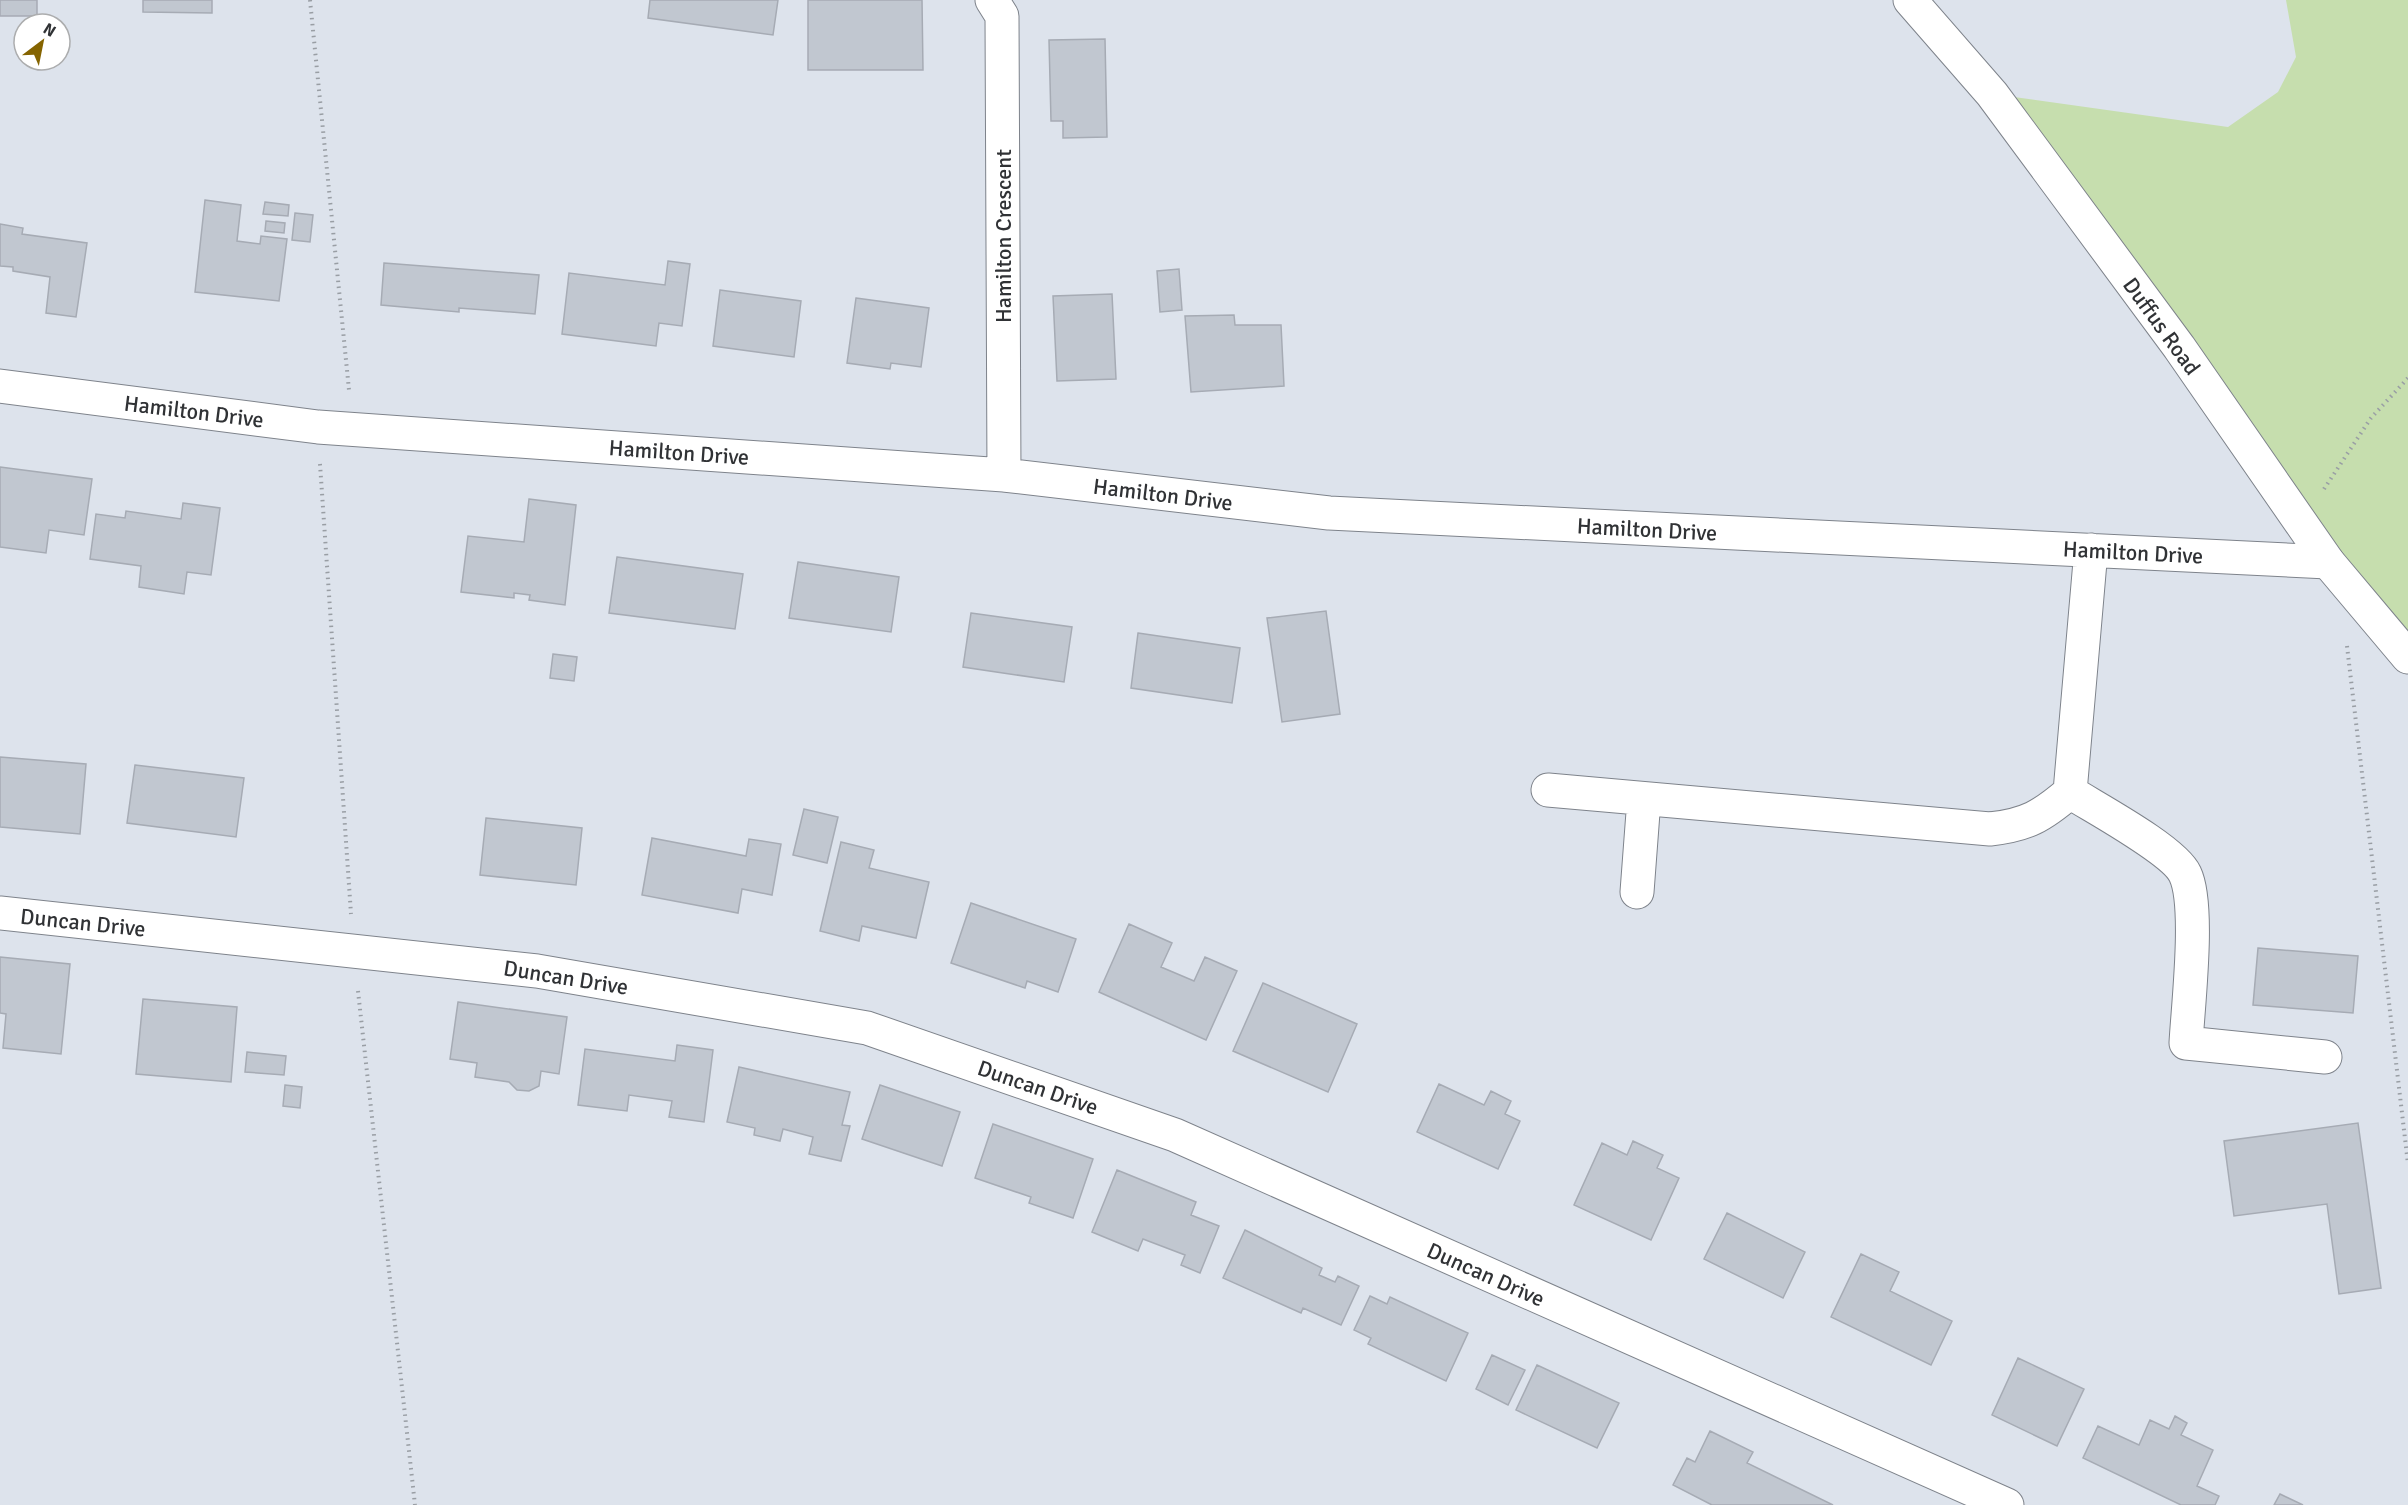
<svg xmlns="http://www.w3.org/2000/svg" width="2408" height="1505" font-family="Signika,sans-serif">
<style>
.green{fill:#c6deae}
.building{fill:#c1c7d0;stroke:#a6abb4;stroke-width:1.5}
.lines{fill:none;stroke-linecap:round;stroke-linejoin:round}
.minor-casing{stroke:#7e838b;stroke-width:35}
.major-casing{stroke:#7e838b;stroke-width:35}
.path{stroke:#999ea4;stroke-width:4;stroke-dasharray:1.5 4.5;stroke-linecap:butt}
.minor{stroke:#fff;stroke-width:33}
.major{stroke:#fff;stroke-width:33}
.labels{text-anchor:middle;stroke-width:4.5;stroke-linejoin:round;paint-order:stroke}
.street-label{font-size:22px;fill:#303235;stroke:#fff}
</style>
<rect width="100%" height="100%" fill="#dde3ec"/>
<path class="green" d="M2286 0H2408V657L1992 94 2228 127 2278 92 2296 57Z"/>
<path class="building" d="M0 0H37V16H0Z
M143 0H212V13L143 12Z
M650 0H778L773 35 648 18Z
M808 0H922L923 70H808Z
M1105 39 1107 137 1063 138V121H1051L1049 40Z
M205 200 241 205 237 241 260 244 261 236 287 239 279 301 195 292Z
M265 202 289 205 288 216 263 214Z
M295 213 313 215 310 242 292 240Z
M266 221 285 223 284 233 265 231Z
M0 224 23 228 22 234 87 243 76 317 46 313 50 277 13 271V267L0 266Z
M668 261 690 264 682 326 659 323 656 346 562 334 569 273 665 285Z
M384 263 539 275 535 314 459 308V312L381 305Z
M1179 269 1182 310 1160 312 1157 271Z
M720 290 801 301 794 357 713 346Z
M1112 294 1116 379 1057 381 1053 296Z
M856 298 929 308 921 367 891 363 890 369 847 363Z
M1234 315 1235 325H1281L1284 386 1191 392 1185 316Z
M0 467 92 479 84 535 49 530 46 553 0 547Z
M529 499 576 505 565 605 529 600 530 595 514 593V598L461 592 468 536 524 542Z
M183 503 220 508 211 575 187 572 184 594 139 587 141 566 90 559 96 514 125 518 126 511 181 519Z
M617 557 743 574 735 629 609 613Z
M798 562 899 577 891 632 789 618Z
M1326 611 1340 714 1282 722 1267 618Z
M971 613 1072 627 1064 682 963 667Z
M1138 633 1240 648 1232 703 1131 688Z
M553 654 577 657 574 681 550 678Z
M0 757 86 764 80 834 0 827Z
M135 765 244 778 236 837 127 823Z
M804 809 838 817 827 863 793 855Z
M486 818 582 828 576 885 480 875Z
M652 838 746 856 749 839 781 844 772 895 742 889 738 913 642 895Z
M841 842 874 850 869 868 929 882 916 938 862 926 859 941 820 931Z
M971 903 1076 939 1058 992 1027 981 1025 988 951 963Z
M1129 924 1172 943 1161 967 1194 981 1205 957 1237 971 1206 1040 1099 992Z
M2258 948 2358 956 2353 1013 2253 1005Z
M0 957 70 964 61 1054 3 1048 6 1014 0 1013Z
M1263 983 1357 1024 1328 1092 1233 1051Z
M143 999 237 1007 231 1082 136 1074Z
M458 1002 567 1017 559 1074 541 1071 539 1086 529 1091 517 1090 509 1082 475 1077 477 1063 450 1059Z
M677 1045 713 1050 704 1122 669 1117 672 1101 629 1095 627 1111 578 1105 585 1049 675 1061Z
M247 1052 286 1056 284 1075 245 1072Z
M739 1067 850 1092 842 1125 850 1126 841 1161 809 1154 813 1137 783 1129 780 1141 754 1135 755 1128 727 1122Z
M1439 1084 1484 1105 1491 1091 1511 1101 1505 1114 1520 1121 1498 1169 1417 1132Z
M285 1085 302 1087 300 1108 283 1106Z
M880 1085 960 1112 942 1166 862 1139Z
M2358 1123 2381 1288 2339 1294 2327 1204 2234 1216 2224 1141Z
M993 1124 1093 1159 1073 1218 1029 1203 1031 1197 975 1178Z
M1633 1141 1663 1155 1657 1168 1679 1178 1651 1240 1574 1205 1602 1143 1627 1155Z
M1117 1170 1196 1202 1191 1215 1219 1226 1200 1273 1181 1265 1185 1255 1143 1239 1138 1251 1092 1232Z
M1727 1213 1805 1252 1783 1298 1704 1259Z
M1245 1230 1322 1268 1319 1275 1335 1282 1338 1276 1359 1286 1341 1325 1303 1308 1301 1313 1223 1278Z
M1861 1254 1899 1272 1890 1291 1952 1321 1931 1365 1831 1317Z
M1370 1296 1387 1304 1390 1297 1468 1333 1446 1381 1368 1344 1371 1338 1354 1330Z
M1492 1355 1525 1370 1508 1405 1476 1389Z
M2018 1358 2084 1389 2057 1446 1992 1415Z
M1537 1365 1619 1403 1597 1448 1516 1410Z
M2175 1416 2187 1423 2181 1435 2213 1450 2197 1486 2219 1496 2215 1505H2181L2083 1458 2098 1426 2139 1445 2150 1420 2169 1429Z
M1710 1431 1753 1452 1747 1463 1833 1505H1712L1673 1485 1687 1458 1695 1462Z
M2280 1494 2303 1505H2274Z"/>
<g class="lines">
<g class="minor-casing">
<path id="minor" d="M992 0 1002 16 1004 475
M0 386 318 427 1004 475 1329 513 2328 562
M1548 790 1990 829C2027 825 2042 816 2070 792L2091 550
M2070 792C2095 808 2174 850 2185 874 2200 905 2188 1005 2186 1043L2325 1057
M1637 892 1644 799
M0 913 537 971 867 1028 1175 1135 2007 1505"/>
</g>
<g class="major-casing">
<path id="major" d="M1910 0 1992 94 2179 347 2328 562 2408 657"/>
</g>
<path class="path" d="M310 0 349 390
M320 464 351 914
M2324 489 2371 418 2408 378
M2347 646 2408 1164
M358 991 415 1505"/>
<use href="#minor" class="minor"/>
<use href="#major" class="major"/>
</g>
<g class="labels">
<g class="street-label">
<text transform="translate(1003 236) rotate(-90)" y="8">Hamilton Crescent</text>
<text transform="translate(2162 326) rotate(54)" y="8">Duffus Road</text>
<text transform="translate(194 411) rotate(7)" y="8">Hamilton Drive</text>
<text transform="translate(679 452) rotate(4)" y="8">Hamilton Drive</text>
<text transform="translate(1163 494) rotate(7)" y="8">Hamilton Drive</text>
<text transform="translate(1647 529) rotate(3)" y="8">Hamilton Drive</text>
<text transform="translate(2133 552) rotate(3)" y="8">Hamilton Drive</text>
<text transform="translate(83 922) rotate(6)" y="8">Duncan Drive</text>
<text transform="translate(566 977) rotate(9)" y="8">Duncan Drive</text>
<text transform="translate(1038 1087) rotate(19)" y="8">Duncan Drive</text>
<text transform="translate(1486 1274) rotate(24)" y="8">Duncan Drive</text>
</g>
</g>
<g transform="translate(42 42) rotate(32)"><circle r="28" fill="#ffffff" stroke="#acadae" stroke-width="1.5"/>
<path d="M0-4.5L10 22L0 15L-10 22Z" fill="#856400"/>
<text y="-9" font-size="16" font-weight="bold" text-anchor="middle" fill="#303235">N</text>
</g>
</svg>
